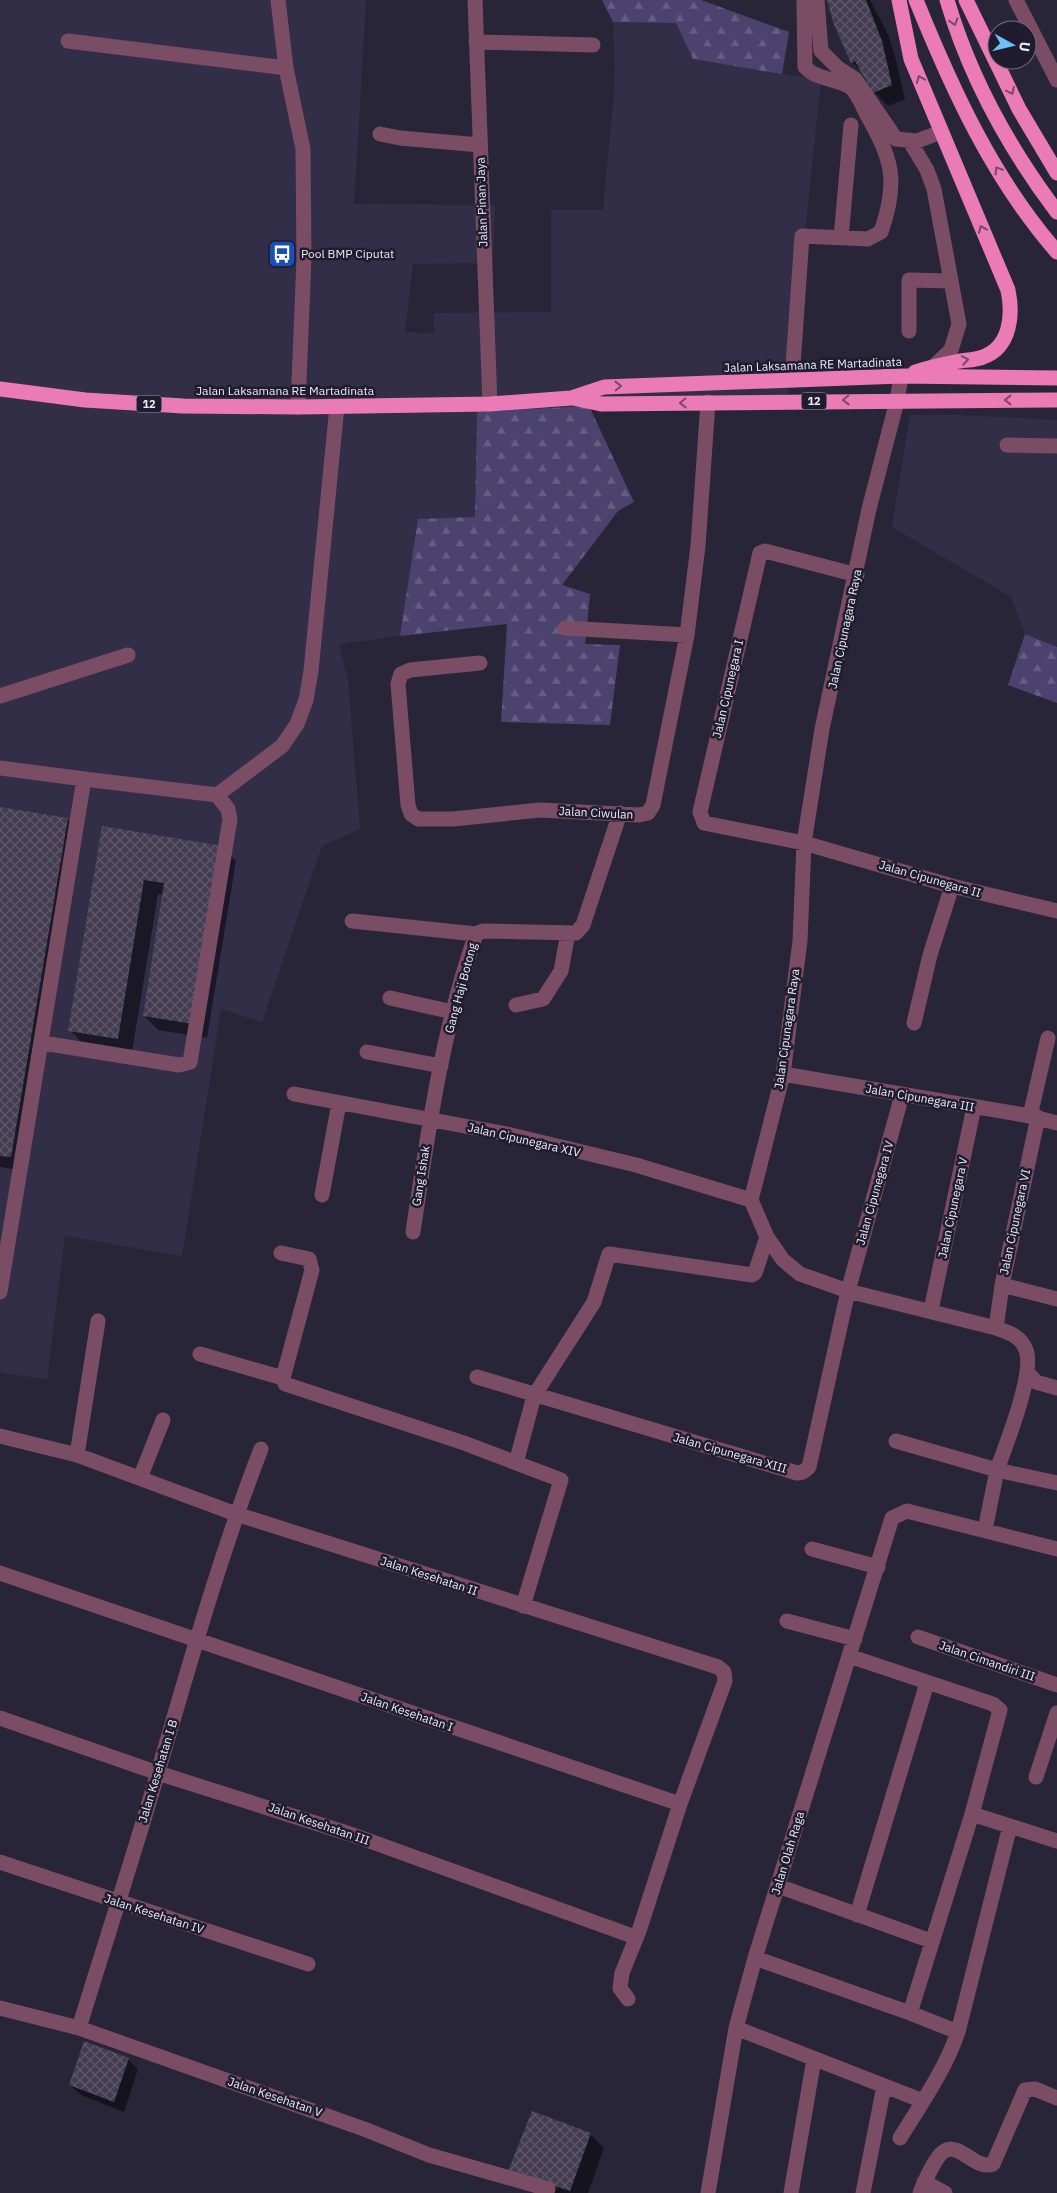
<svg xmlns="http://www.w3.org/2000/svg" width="1057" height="2193" font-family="'IBM Plex Sans',sans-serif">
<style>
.built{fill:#322e48}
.forest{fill:url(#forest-firs)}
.shadow{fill:#0007}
.building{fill:url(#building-cross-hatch)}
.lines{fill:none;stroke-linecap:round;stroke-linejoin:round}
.minor{stroke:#7b4d64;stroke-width:15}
.highway{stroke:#eb7bb6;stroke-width:15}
.oneway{stroke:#7b476c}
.labels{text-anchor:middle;stroke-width:5;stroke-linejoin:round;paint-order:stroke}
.shield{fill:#1f1c2f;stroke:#aeacbb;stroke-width:1}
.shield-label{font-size:11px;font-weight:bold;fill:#ebe9f7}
.street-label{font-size:12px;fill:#ebe9f7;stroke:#1f1c2f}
.poi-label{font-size:12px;fill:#ebe9f7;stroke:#1f1c2f;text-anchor:start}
</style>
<defs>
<pattern id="forest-firs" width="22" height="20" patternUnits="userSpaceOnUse" patternTransform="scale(1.25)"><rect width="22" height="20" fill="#4b436e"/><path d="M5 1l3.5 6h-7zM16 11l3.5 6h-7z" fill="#655e83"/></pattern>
<pattern id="building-cross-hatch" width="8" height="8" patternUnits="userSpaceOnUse" patternTransform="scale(1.25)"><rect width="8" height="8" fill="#443c51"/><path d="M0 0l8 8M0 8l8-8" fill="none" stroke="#5f586b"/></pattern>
</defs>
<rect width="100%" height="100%" fill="#292539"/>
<path class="built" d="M0 0H366L354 204 495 205 493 263 413 264 405 332 434 334V313L551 312V210H603L615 82 613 22 676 23 693 59 821 80 788 396 477 412 475 518 418 519 400 636 339 644 348 680 360 829 322 846 262 1022 221 1009 182 1256 65 1236 47 1379 0 1373Z
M910 415H961L1057 420V647L1025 634 1011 597 892 527Z"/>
<path class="forest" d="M602 0H701L789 32 782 74 693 59 676 23 613 22Z
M589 406 634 502 618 511 562 585 590 594 585 644 620 645 610 725 501 722 507 624 400 636 418 519 475 517 477 412Z
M1025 634 1057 647V703L1008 685Z"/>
<path class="shadow" d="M829 0H870L888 34 895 56 905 99 888 106 874 92 864 74 852 62Z
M0 808 67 819 81 833 24 1171 0 1167Z
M103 828 222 847 236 861 207 1038 158 1030 144 1016 164 895 158 894 132 1052 83 1044 70 1030Z
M128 2059 138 2069 124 2112 81 2095 70 2085Z
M590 2134 604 2148 588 2193H549Z"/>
<path class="building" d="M827 0H866L882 41 892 85 873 93 855 61 851 63 833 22Z
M0 807 68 818 11 1157 0 1156Z
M102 826 223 846 193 1024 143 1016 164 883 144 880 118 1039 68 1031Z
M84 2041 129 2058 114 2102 69 2085Z
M532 2111 591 2133 570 2191 508 2171Z"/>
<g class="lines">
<path class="minor" d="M278 0 286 68 303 149 304 258 298 407
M475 0 490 404
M817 0 821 51 838 68 855 79 896 139 917 141 941 132
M1016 0 1057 80
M68 41 286 68
M476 42 593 45
M380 134 400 138 480 145
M909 140 927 170 934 189 959 324 951 350 934 366
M841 238 851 125
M909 331V280L951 281
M901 376 897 401 869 509 822 729 804 843 800 941 783 1074 751 1200 767 1237 783 1260 800 1274 848 1291 996 1328C1008 1332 1021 1336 1026 1350 1035 1373 1006 1444 997 1470L1057 1483
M792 380 802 236 868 239 881 232C899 180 892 159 866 113 862 105 857 92 850 87 835 78 817 80 805 67L804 0
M1007 445 1057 446
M857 575 765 551 760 553 700 812 704 823 804 843 952 886 1057 911
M565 628 687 635
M480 663 410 670 401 674 398 684 408 805 411 814 418 819H453L540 810 639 815 648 813 653 805 687 635 698 546 708 402
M0 696 128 655
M0 768 84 779
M217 795 282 746 297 724 306 700 311 671 337 406
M352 921 476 934
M390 998 453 1012
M516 1005 543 999 561 971 568 933
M914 1023 930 955 952 886
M367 1052 441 1066
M783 1074 1030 1116 1057 1123
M294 1094 507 1134 636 1165 751 1200
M1030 1116 1048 1038
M322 1195 339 1103
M413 1232C428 1132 442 1030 476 934L483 931 576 933 583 925 620 813
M281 1253 309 1259 312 1270 283 1378 285 1384 464 1443 561 1480 523 1606
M1002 1285 1057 1299
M0 1292 84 779 217 795 228 809 230 819 190 1062 179 1065 43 1043
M931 1310 974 1107
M996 1328 1002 1285 1038 1117
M200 1354 283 1378
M1028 1373 1036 1382 1057 1388
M477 1377 797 1473 803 1472 809 1467 848 1291 902 1095
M0 1436 77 1455 236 1514 718 1667 724 1672 725 1681 680 1804
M896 1441 997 1470 985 1530
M77 1455 98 1321
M516 1463 534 1396 594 1302 609 1254 752 1275 755 1273 767 1237
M140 1478 163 1420
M812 1549 878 1567
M0 1573 680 1804 639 1931 622 1973 620 1988 628 1999
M787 1621 855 1639
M918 1637 1057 1685
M849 1656 993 1704 1000 1710 972 1814 910 2013
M0 1718 158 1773 353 1835 635 1937
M1036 1777 1057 1713
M972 1814 1057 1841
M0 1862 308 1964
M778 1886 931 1941
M857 1915 927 1683
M755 1958 910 2013 958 2032
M0 2008 79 2028 364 2129 429 2155 548 2189
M79 2028C105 1943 133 1858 158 1772 190 1663 220 1555 261 1449
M736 2028 923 2101
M900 2138C921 2104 945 2070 958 2032L1010 1826
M924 2182 945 2193
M708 2193 736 2028 755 1958 892 1518 907 1511 1057 1549
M791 2193 814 2059
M863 2193 884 2086
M920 2193C924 2183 935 2158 943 2152 959 2140 975 2171 993 2164L1025 2090 1035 2089 1057 2098"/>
<path class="highway" d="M899 0 911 59 1008 290C1013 314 1011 347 983 357 976 360 967 360 960 361 944 364 930 367 915 372
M916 0C952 89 993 179 1057 252
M947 0C970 78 1008 147 1057 212
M966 0 1019 109 1057 173
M0 389 85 400 183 406 298 407 490 404 571 398 604 387 901 376 1057 378
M573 398 601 404 1057 400"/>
</g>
<defs><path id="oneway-chevron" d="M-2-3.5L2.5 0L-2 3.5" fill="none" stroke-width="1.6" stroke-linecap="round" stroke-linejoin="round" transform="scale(1.25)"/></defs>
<g class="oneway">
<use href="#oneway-chevron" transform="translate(954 22) rotate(73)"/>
<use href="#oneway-chevron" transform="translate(920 79) rotate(-112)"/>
<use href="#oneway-chevron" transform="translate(1011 91) rotate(64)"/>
<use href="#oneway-chevron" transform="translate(998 170) rotate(-121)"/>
<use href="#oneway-chevron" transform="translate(982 229) rotate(-113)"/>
<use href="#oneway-chevron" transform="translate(965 360) rotate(-10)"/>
<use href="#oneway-chevron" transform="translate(618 386) rotate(-1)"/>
<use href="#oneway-chevron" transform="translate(846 400) rotate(179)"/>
<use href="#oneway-chevron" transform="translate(1008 400) rotate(180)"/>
<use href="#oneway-chevron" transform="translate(683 403) rotate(179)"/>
</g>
<defs>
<g id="bus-square" transform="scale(1.4375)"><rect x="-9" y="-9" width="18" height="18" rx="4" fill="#1a4fb4" stroke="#1f1c2f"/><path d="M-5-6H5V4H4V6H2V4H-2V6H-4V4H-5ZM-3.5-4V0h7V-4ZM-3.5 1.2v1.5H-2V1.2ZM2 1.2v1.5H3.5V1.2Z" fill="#fff"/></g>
</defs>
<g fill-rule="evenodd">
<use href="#bus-square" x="282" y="254"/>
</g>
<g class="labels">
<g class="shield">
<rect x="801.5" y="392.5" width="25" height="17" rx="4"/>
<rect x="136.5" y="395.5" width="25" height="17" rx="4"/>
</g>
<g class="shield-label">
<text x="814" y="405">12</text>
<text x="149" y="408">12</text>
</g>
<g class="street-label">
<text transform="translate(482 202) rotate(-92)" y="4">Jalan Pinan Jaya</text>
<text transform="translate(813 365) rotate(-2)" y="4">Jalan Laksamana RE Martadinata</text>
<text x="285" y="395">Jalan Laksamana RE Martadinata</text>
<text transform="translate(845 629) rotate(-78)" y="4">Jalan Cipunagara Raya</text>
<text transform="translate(728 689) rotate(-77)" y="4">Jalan Cipunegara I</text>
<text transform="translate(596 813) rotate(3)" y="4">Jalan Ciwulan</text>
<text transform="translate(930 879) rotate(16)" y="4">Jalan Cipunegara II</text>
<text transform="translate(461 988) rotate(-75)" y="4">Gang Haji Botong</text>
<text transform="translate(787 1029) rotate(-82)" y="4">Jalan Cipunagara Raya</text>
<text transform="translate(920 1098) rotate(10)" y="4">Jalan Cipunegara III</text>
<text transform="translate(524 1140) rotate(13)" y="4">Jalan Cipunegara XIV</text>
<text transform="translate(421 1176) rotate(-81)" y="4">Gang Ishak</text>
<text transform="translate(875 1193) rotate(-74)" y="4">Jalan Cipunegara IV</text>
<text transform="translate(953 1208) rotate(-78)" y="4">Jalan Cipunegara V</text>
<text transform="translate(1015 1222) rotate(-78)" y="4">Jalan Cipunegara VI</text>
<text transform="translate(730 1453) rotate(16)" y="4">Jalan Cipunegara XIII</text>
<text transform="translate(429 1576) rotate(18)" y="4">Jalan Kesehatan II</text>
<text transform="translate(987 1661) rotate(19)" y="4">Jalan Cimandiri III</text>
<text transform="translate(407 1712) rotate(19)" y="4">Jalan Kesehatan I</text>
<text transform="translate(158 1771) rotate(-73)" y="4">Jalan Kesehatan I B</text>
<text transform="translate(319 1824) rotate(19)" y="4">Jalan Kesehatan III</text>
<text transform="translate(788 1853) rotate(-73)" y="4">Jalan Olah Raga</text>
<text transform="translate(154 1914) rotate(18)" y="4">Jalan Kesehatan IV</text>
<text transform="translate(275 2097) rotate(19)" y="4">Jalan Kesehatan V</text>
</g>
<g class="poi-label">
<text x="301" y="258">Pool BMP Ciputat</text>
</g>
</g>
<g transform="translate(1012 45) rotate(98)"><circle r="24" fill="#1f1c2f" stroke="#716e7f"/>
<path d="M0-4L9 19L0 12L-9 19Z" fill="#6ec2f3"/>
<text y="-8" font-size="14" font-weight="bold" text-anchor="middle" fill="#ebe9f7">U</text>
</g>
</svg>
